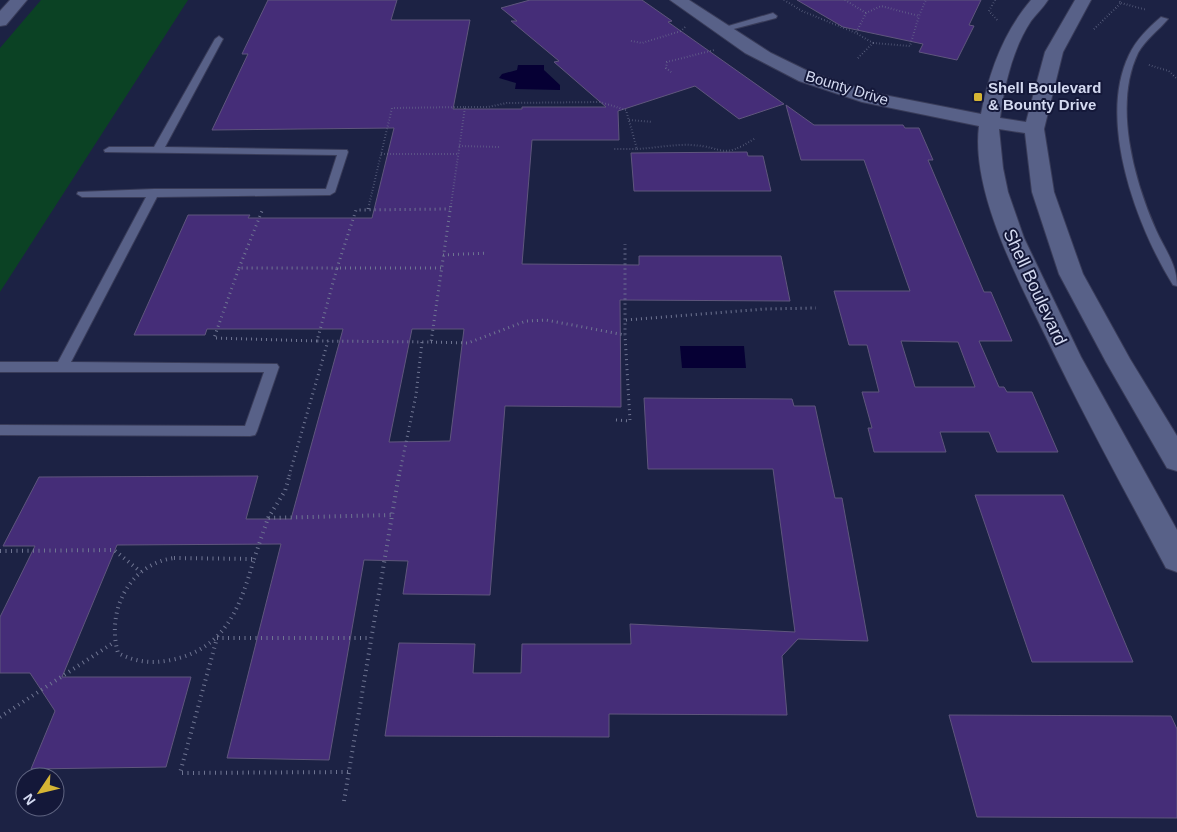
<svg xmlns="http://www.w3.org/2000/svg" width="1177" height="832" font-family="Arial,sans-serif">
<style>
.green{fill:#0b4224}
.water{fill:#060034}
.building{fill:#452d78;stroke:#5f567d;fill-rule:evenodd}
.lines{fill:none;stroke-linecap:round;stroke-linejoin:round}
.lane-casing{stroke:#393c59;stroke-width:2}
.secondary-casing{stroke:#393c59;stroke-width:2}
.path-far2{stroke:#6f7592;stroke-width:2;stroke-dasharray:0.5 2.5;stroke-linecap:butt}
.path-far1{stroke:#6f7592;stroke-width:3;stroke-dasharray:1 4;stroke-linecap:butt}
.path{stroke:#6f7592;stroke-width:4;stroke-dasharray:1 4.5;stroke-linecap:butt}
.lane{fill:#586188;fill-rule:evenodd}
.secondary{fill:#586188;fill-rule:evenodd}
.poi-dot{fill:#d6b534;stroke:#141839;stroke-width:2}
.labels{text-anchor:middle;stroke-width:4;stroke-linejoin:round;paint-order:stroke}
.far-street-label{font-size:15px;fill:#d3d9f0;stroke:#141839}
.far-poi-label{font-size:15px;font-weight:bold;fill:#d3d9f0;stroke:#141839;text-anchor:start}
.street-label{font-size:18px;fill:#d3d9f0;stroke:#141839}
</style>
<rect width="100%" height="100%" fill="#1c2244"/>
<path class="green" d="M41 0H188L0 292V48Z"/>
<path class="water" d="M518 65H544V70L560 85V90L515 89 516 83 499 78 502 74 517 70Z
M680 346H744L746 368H682Z"/>
<path class="building" d="M268 0H397L391 20H470L453 109H522V107H606L554 62 559 61 511 21H517L501 8 530 0H642L672 21 668 22 784 104 739 119 695 86 618 111 619 140H532L522 264 639 265V256H781L790 301 620 300 621 407 505 406 490 595 403 594 408 561 364 560 329 760 227 758 281 544 117 545 62 677H191L166 767 31 769 55 711 30 673H0V617L35 546H3L39 477 258 476 246 519H291L343 329H207L205 335H134L188 215H250L248 218H372L394 128 212 130 248 54H242ZM412 329H464L450 441 389 442Z
M797 0H981L969 25 974 26 957 60 919 52 923 44 843 27Z
M786 105 814 125H903L905 128H919L933 160H928L984 292H991L1012 341H979L999 387H1004L1007 392H1032L1058 452H997L989 432H940L946 452H874L868 428H872L862 392H879L867 345H849L834 291H910L864 160H801ZM901 341 958 342 975 387H915Z
M747 152 748 156H763L771 191H634L631 153Z
M644 398 792 399 794 406H815L835 498H842L868 641 798 639 782 656 787 715 609 714V737L385 736 399 643 475 644 473 673H521L522 644H631L630 624 795 632 773 469H648Z
M975 495H1063L1133 662H1032Z
M949 715 1171 716 1177 729V818L977 817Z"/>
<g class="lines">
<g class="lane-casing">
<path id="lane" d="M773 13 777 16 776 18 722 32 718 29Z
M1161 17 1168 19C1158 31 1146 39 1138 53 1113 105 1134 180 1156 230 1165 250 1177 264 1177 286L1173 285C1137 227 1097 121 1129 55 1136 40 1148 28 1161 17Z
M219 36 223 39 165 147 347 150 348 152 335 192 330 195 157 197 71 362 277 364 279 367 257 431 255 435 250 436 0 435V425L245 426 264 372H0V362H58L146 197H82L77 194 78 192 154 189H326L337 155 105 152 104 150 109 147H154L215 39Z"/>
</g>
<g class="secondary-casing">
<path id="secondary" d="M10 0H27L6 25 0 26V11Z
M670 0H689L771 53 812 73 874 93 981 114C989 72 1003 33 1031 0H1048C1043 8 1036 14 1031 21 1013 48 1004 86 1000 118L1026 122 1045 52 1075 0H1091L1063 52 1044 129 1054 192 1083 274 1130 359 1177 436V471L1167 468 1106 362 1059 274 1032 192 1025 133 999 129 1003 168 1008 192 1024 238 1081 357 1177 530V572L1166 568C1125 491 1083 415 1046 337 1018 279 971 192 979 126L862 102 799 81 745 53Z"/>
</g>
<path class="path-far2" d="M784 0 802 11 856 33
M845 0 866 13
M995 0 989 11 998 21
M1121 3 1147 10
M1094 29 1121 3 1118 0
M631 41 642 43 681 31 685 27
M873 43 910 46 919 16
M858 58 873 43 856 33 866 13 881 6 919 16 926 0
M1149 65 1169 71 1177 79
M671 72 666 68 667 62 714 50
M465 107H488L507 103 600 102 626 110 637 149H614
M629 120 652 122
M459 146 499 147
M637 149C655 148 674 144 692 145 725 147 721 160 754 139
M381 154H458
M369 205 392 108 465 107 451 205"/>
<path class="path-far1" d="M368 209 369 204
M443 255 488 253
M239 268 262 211
M441 268H337L317 341 431 342 451 204
M626 320 765 309 816 308
M317 341 214 338 239 268H337L356 210 450 209
M431 342 468 343 526 321 546 320 625 335V244
M616 420 630 421 625 335
M289 476 328 341
M399 476 416 395 422 342"/>
<path class="path" d="M268 518 285 491 290 474
M0 551 114 550 141 572
M174 558 254 559C240 608 225 649 171 660 152 664 135 662 118 653 106 611 129 564 174 558Z
M254 559 268 518 391 515
M0 717 113 643
M348 772 180 773 217 638H371
M344 801 399 474"/>
<use href="#lane" class="lane"/>
<use href="#secondary" class="secondary"/>
</g>
<rect class="poi-dot" x="973" y="92" width="10" height="10" rx="2.5"/>
<g class="labels">
<g class="far-street-label">
<text transform="translate(847 88) rotate(17)" y="5">Bounty Drive</text>
</g>
<g class="far-poi-label">
<text x="988" y="93">Shell Boulevard<tspan x="988" dy="17">&amp; Bounty Drive</tspan></text>
</g>
<g class="street-label">
<text transform="translate(1035 287) rotate(65)" y="6">Shell Boulevard</text>
</g>
</g>
<g transform="translate(40 792) rotate(235)"><circle r="24" fill="#141839" stroke="#606582"/>
<path d="M0-4L9 19L0 12L-9 19Z" fill="#d6b534"/>
<text y="-8" font-size="14" font-weight="bold" text-anchor="middle" fill="#d3d9f0">N</text>
</g>
</svg>
